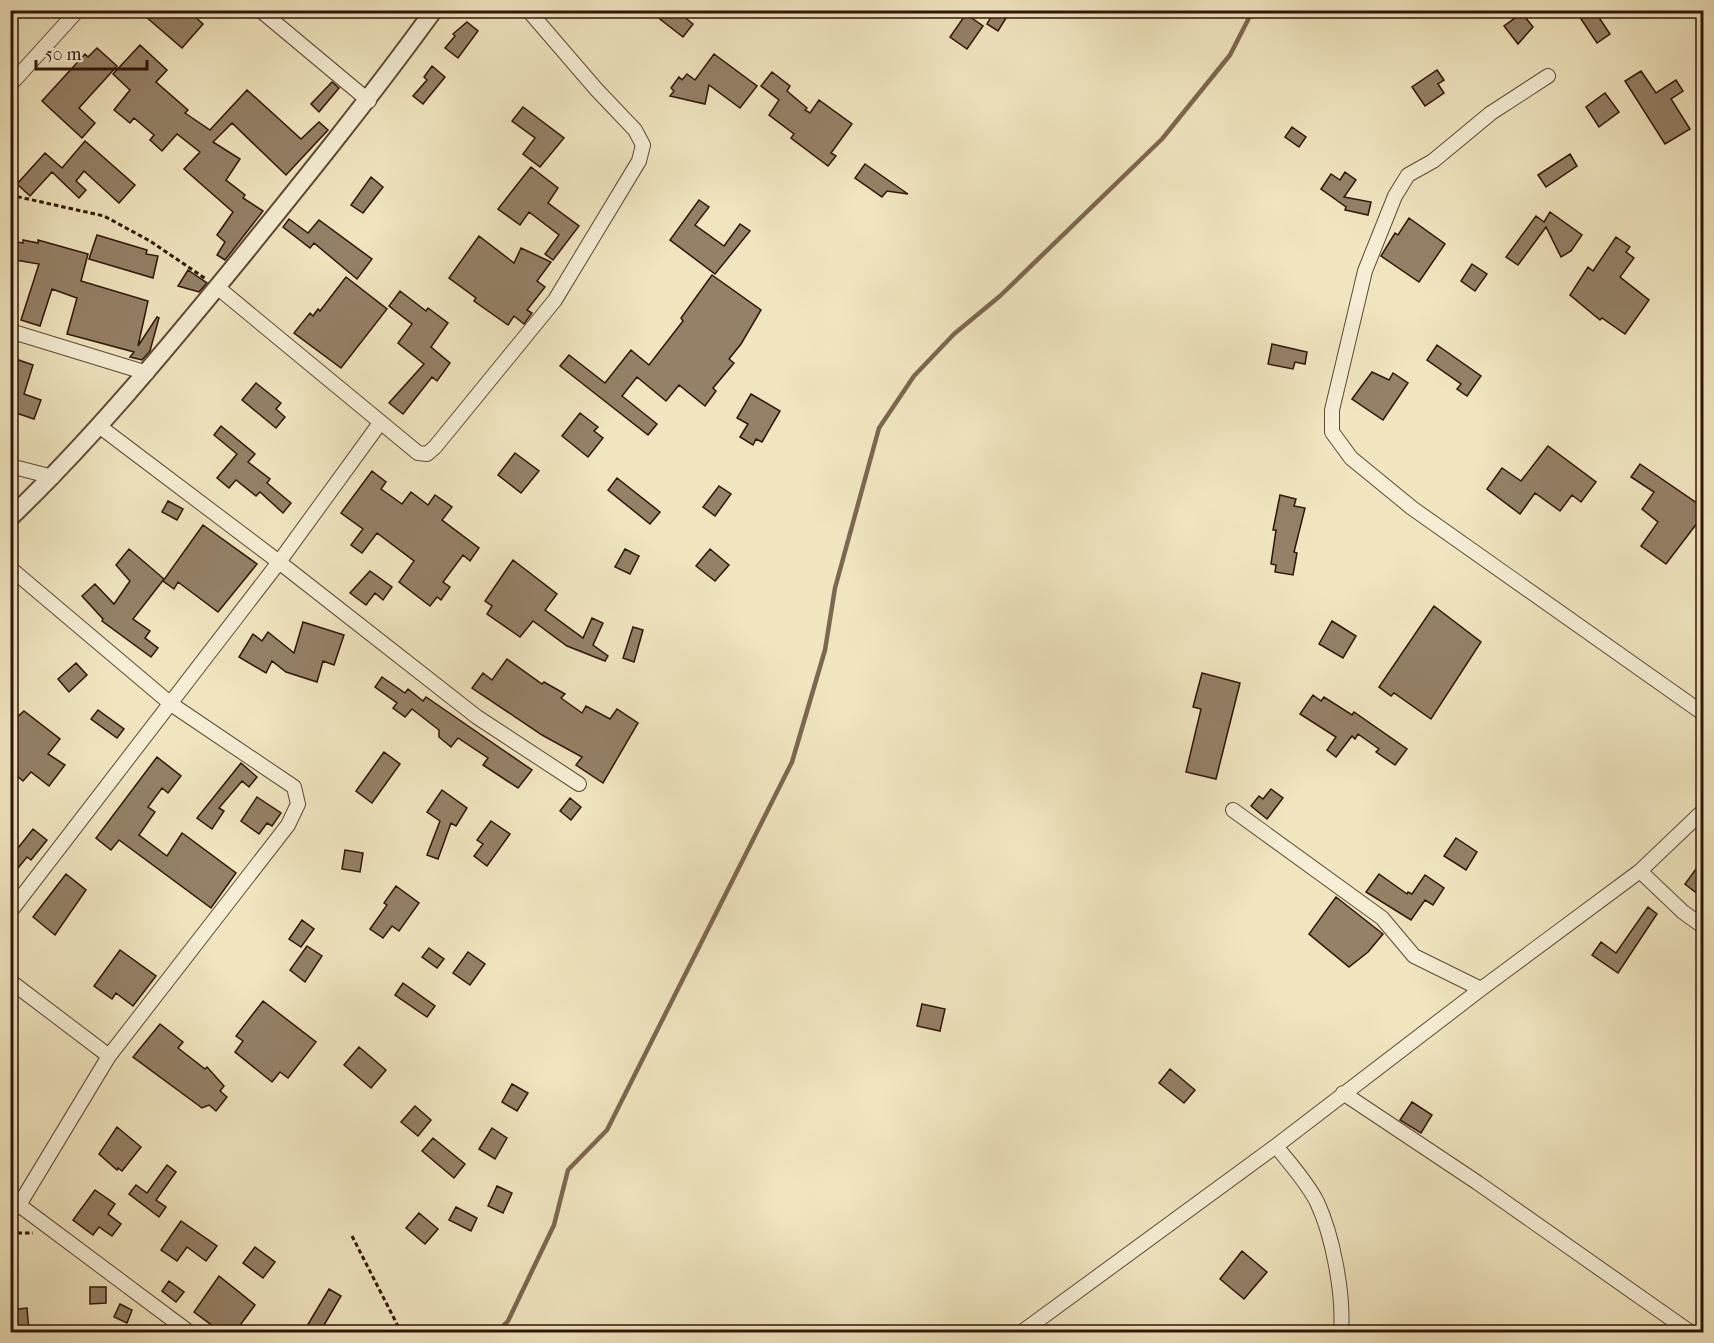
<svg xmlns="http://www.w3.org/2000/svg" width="1714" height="1343" font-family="'IM FELL French Canon',serif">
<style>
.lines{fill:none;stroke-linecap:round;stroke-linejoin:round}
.stream{stroke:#7c6751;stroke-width:4.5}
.building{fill:#948167;stroke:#301408;stroke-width:1.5}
.minor-casing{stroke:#604836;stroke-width:16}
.tertiary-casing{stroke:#604836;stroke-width:20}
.path{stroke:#301408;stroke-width:3;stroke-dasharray:4.5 3;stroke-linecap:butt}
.minor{stroke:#f5eed5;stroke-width:14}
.tertiary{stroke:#f5eed5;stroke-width:16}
</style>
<rect width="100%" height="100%" fill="#f0e5bf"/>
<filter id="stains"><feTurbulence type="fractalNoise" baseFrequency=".00333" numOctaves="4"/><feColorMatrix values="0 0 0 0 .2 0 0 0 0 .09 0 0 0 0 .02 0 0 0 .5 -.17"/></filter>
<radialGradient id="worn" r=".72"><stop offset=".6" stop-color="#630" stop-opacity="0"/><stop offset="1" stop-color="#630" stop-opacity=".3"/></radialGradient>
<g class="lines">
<path class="stream" d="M497 1332 508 1321 554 1225 568 1170 607 1130 792 762 825 650 835 588 879 428 914 376 954 334 1000 296 1162 139 1230 55 1253 10"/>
</g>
<path class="building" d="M138 10H188L203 24 182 48Z
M666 10H676L693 24 683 37 660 19Z
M995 10H1011L998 31 987 24Z
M1575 10H1594L1610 34 1597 43Z
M1522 13 1533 27 1518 44 1504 26Z
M966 14 983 26 967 49 950 37Z
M467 22 478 31 458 58 445 48 455 36 453 34Z
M140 45 167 70 156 82 188 110 185 113 210 130 247 90 301 139 319 122 328 130 286 175 232 123 213 142 240 159 226 180 245 195 243 198 263 211 225 260 217 255 225 242 217 235 233 212 184 169 200 152 177 134 162 151 150 140 154 135 134 118 130 123 114 110 130 90 113 74Z
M97 48 117 66 79 108 95 123 82 138 42 101 85 54 88 57Z
M714 54 757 86 740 108 709 85 705 104 670 96 674 91 671 88 679 77 682 80 687 74 695 80Z
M432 66 445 77 423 104 413 96 427 80 424 77Z
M1437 70 1444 80 1438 84 1444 93 1425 106 1412 87Z
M1641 71 1656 93 1676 80 1683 91 1671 99 1690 129 1665 144 1625 81Z
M772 72 790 86 787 91 807 108 805 110 810 113 819 100 852 124 831 153 836 156 828 166 791 138 794 134 769 115 779 100 761 86Z
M332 82 339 88 319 112 311 104Z
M1605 93 1619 112 1599 127 1586 107Z
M523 107 564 138 540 167 523 154 535 138 512 121Z
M1292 127 1306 137 1299 147 1285 137Z
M85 141 135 185 119 203 84 171 76 181 86 190 79 198 52 172 30 196 17 184 45 153 62 168Z
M1570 154 1577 166 1546 187 1538 175Z
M865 164 908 194 887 191 882 197 855 178Z
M531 167 558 188 548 203 579 226 553 260 545 254 559 235 529 212 520 225 498 209Z
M1345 172 1356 180 1344 197 1371 202 1368 215 1345 210 1346 207 1321 189 1331 174 1340 180Z
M371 177 383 187 363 213 351 205Z
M699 200 709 207 695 225 724 246 740 224 750 231 715 274 670 240Z
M1550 212 1582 235 1571 251 1561 257 1546 227 1518 265 1506 257 1536 216 1544 222Z
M1409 218 1445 244 1419 282 1381 256 1395 233 1398 235Z
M289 219 308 233 319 220 372 259 357 279 314 243 310 248 283 227Z
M97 235 147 250 146 254 158 256 153 278 89 259Z
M479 236 514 263 521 248 551 262 537 281 545 287 527 310 532 313 524 324 514 316 508 325 474 301 476 298 449 278Z
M1616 237 1630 247 1626 252 1634 258 1620 277 1649 300 1625 334 1602 318 1600 320 1570 295 1588 267 1593 271Z
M23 240 38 243V240L88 254 81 281 148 301 138 346 157 317 159 318 150 351 142 360 130 357 134 352 67 334 77 298 52 289 40 326 21 320 39 264 10 259V241L23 243Z
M1472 264 1487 274 1475 291 1461 281Z
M188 270 207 283 199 292 178 286Z
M712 275 761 310 741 344 729 359 734 363 713 388 716 391 705 406 679 385 666 401 637 377 622 396 657 424 648 435 560 366 569 355 605 383 631 350 649 365 683 321 681 318Z
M346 277 387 309 341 368 294 333 310 313 313 316 318 309 320 311Z
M400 291 426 311 428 308 448 323 431 347 450 363 437 381 432 377 403 414 389 403 424 364 398 343 412 324 389 306Z
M1272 344 1307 352 1305 364 1295 362 1293 369 1268 364Z
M1437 345 1481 376 1467 396 1457 389 1461 384 1427 360Z
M10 357 33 365 24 394 41 400 34 419 10 411Z
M1372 372 1389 380 1393 373 1408 383 1383 420 1352 399Z
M256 383 281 403 276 409 285 417 276 428 242 400Z
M751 394 780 411 762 442 756 439 753 445 740 437 748 424 737 418Z
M580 413 598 427 594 431 603 438 588 457 562 436Z
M221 426 255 454 248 462 270 479 267 483 291 503 283 513 260 492 256 496 236 480 229 488 217 478 237 454 214 435Z
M1548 446 1596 482 1581 502 1572 495 1560 511 1535 493 1520 514 1487 489 1502 468 1521 481Z
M515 453 539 471 521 493 498 475Z
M1640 464 1704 508V514L1666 564 1641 546 1658 522 1642 509 1654 492 1631 477Z
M372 471 386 482 381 489 402 504 411 492 428 505 435 495 452 507 442 520 479 548 470 561 463 555 443 582 450 587 441 600 437 597 430 606 399 582 414 561 377 533 362 553 351 545 363 529 341 513Z
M617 478 660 512 650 524 608 490Z
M719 486 731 494 715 516 703 507Z
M1280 495 1296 499 1294 506 1305 508 1294 552 1297 553 1293 575 1275 572 1276 565 1271 564 1276 530H1273Z
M168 501 183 509 177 520 162 512Z
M203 525 257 564 218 612 178 582 174 589 163 581Z
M129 549 164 579 133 619 150 631 145 638 158 648 151 657 102 621 103 619 82 596 95 584 114 604 130 581 116 565Z
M625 549 639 556 630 574 615 567Z
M710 549 729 565 715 581 696 566Z
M513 560 557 594 545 610 583 638 592 618 603 623 593 645 608 656 605 661 567 646 533 621 520 637 487 614 492 606 485 601Z
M370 571 392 587 383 600 375 593 366 605 350 593Z
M1434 606 1481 642 1431 719 1394 693 1391 696 1379 687Z
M1332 621 1356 636 1343 658 1319 644Z
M303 622 344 635 334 665 323 661 317 682 286 672 272 661 266 673 239 657 253 634 262 641 268 632 294 653Z
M633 627 643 630 634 662 623 658Z
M507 659 542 684 544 682 565 694 561 698 582 713 586 706 610 719 617 709 638 723 603 783 576 765 582 757 542 735 472 688 483 673 492 680Z
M76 663 87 675 69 692 58 679Z
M1202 673 1240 683 1216 779 1186 772 1201 709 1193 707Z
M382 677 405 693 408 689 423 701 426 697 532 770 518 788 483 765 488 758 458 738 451 747 439 737V730L412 709 405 717 393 708 397 703 375 687Z
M1313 695 1321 701 1324 697 1352 715 1354 712 1407 749 1395 765 1376 752 1379 749 1358 734 1355 739 1352 736 1336 757 1327 750 1336 737 1300 714Z
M98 710 124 729 117 738 91 719Z
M24 711 60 739 48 754 65 765 49 786 31 772 23 781 10 770V713L16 718Z
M384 752 400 764 372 803 356 791Z
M157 757 181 776 168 793 162 788 148 807 155 812 139 835 167 856 182 833 185 835 236 873 211 908 119 840 111 850 96 838Z
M241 763 257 777 249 787 242 781 219 808 224 811 212 829 197 818Z
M1271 789 1283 798 1267 819 1251 806 1259 796 1263 799Z
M442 790 467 808 456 826 451 823 438 859 427 855 440 821 427 812Z
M257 797 281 813 272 826 267 823 259 834 241 821Z
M570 798 581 807 571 820 560 811Z
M491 821 510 834 487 866 474 856 483 844 477 840Z
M33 829 47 840 31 860 27 857 10 878V858Z
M1456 838 1477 852 1466 870 1444 856Z
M345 850 363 853 360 872 342 869Z
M1704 858V889L1699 895 1685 884Z
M66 874 86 890 55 935 33 917Z
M1379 874 1407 894 1408 892 1412 894 1425 875 1444 888 1433 905 1425 900 1411 920 1366 892Z
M396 886 419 903 399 931 392 926 383 938 370 929 387 905 384 903Z
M1336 897 1383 934 1368 952 1349 967 1309 934Z
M1648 907 1657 914 1618 973 1592 955 1601 942 1616 953Z
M302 920 314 929 301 947 289 939Z
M307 946 322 956 305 982 290 970Z
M429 948 444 959 437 968 422 957Z
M120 950 156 976 133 1006 116 993 112 999 94 986Z
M468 952 485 964 470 985 453 973Z
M403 983 435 1006 427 1017 395 995Z
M263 1001 316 1042 288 1078 280 1072 272 1082 235 1052 243 1041 236 1036Z
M922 1004 945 1009 940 1031 917 1026Z
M160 1024 183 1042 178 1048 205 1069 207 1067 224 1086 220 1091 227 1097 216 1111 209 1105 202 1108 133 1057Z
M359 1047 386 1070 371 1088 344 1065Z
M1170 1069 1195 1090 1184 1103 1159 1083Z
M512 1084 528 1093 517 1111 502 1102Z
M1412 1102 1432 1115 1421 1133 1400 1120Z
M415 1106 431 1120 418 1136 401 1122Z
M117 1127 141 1147 122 1171 118 1168 117 1170 99 1154Z
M492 1128 507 1138 495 1159 479 1149Z
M433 1138 465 1164 454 1178 422 1151Z
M167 1165 176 1172 156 1200 166 1207 159 1217 129 1194 136 1185 147 1193Z
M497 1186 512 1193 503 1213 488 1206Z
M95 1190 115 1204 108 1214 121 1224 112 1236 99 1227 93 1235 73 1220Z
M456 1207 477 1218 471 1231 449 1220Z
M419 1213 438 1229 425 1244 406 1228Z
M181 1221 217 1246 206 1261 187 1247 177 1261 161 1250Z
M255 1247 275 1262 263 1278 243 1263Z
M1242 1251 1267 1272 1244 1299 1220 1279Z
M219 1276 255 1305 235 1332H221L194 1312Z
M169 1281 184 1292 176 1302 162 1291Z
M90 1287H106V1303L90 1304Z
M329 1289 341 1296 320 1332H316L307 1326Z
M120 1304 132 1310 127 1323 114 1317Z
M27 1308 29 1332H10V1310Z"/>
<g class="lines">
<g class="minor-casing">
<path id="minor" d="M260 10 369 101
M1548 76 1491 113 1433 161 1408 175 1395 196 1365 271 1332 410V432L1351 458 1412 508 1704 714
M10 85 78 10
M217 287 418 453 427 454 435 447 555 300 639 161 643 145 635 130 596 89 528 10
M10 331 147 373
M99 426 279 562 477 717 579 784
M10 466 53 477
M10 568 171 704 294 787 298 804 288 825 109 1056 19 1205 10 1212
M1233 810 1382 918 1414 956 1481 989
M1640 871 1683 912 1704 927
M10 912 279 562 380 423
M10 981 109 1056
M1343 1093 1478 1183 1690 1332
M1276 1146C1290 1164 1307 1182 1317 1202 1333 1236 1344 1295 1341 1332
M19 1205 189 1332
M1022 1332 1276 1146 1481 989 1640 871 1704 810"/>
</g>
<g class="tertiary-casing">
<path id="tertiary" d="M10 518C92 439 164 352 236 264 304 180 371 97 434 10"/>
</g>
<path class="path" d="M10 195 104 216 150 241 206 279
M10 1233H33
M352 1236 401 1332"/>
<use href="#minor" class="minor"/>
<use href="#tertiary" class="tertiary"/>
</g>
<rect width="1714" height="1343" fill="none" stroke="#f0e5bf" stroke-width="36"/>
<rect x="12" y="12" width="1690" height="1319" fill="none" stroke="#301408" stroke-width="3"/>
<rect x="18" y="18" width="1678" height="1307" fill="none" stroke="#301408" stroke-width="1.5"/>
<path d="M36 60v9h111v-9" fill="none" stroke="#301408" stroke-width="3"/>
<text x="45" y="60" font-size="18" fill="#301408" stroke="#f5eed5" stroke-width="4.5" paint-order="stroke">50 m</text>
<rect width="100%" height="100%" filter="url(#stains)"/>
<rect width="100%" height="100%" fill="url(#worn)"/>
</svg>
